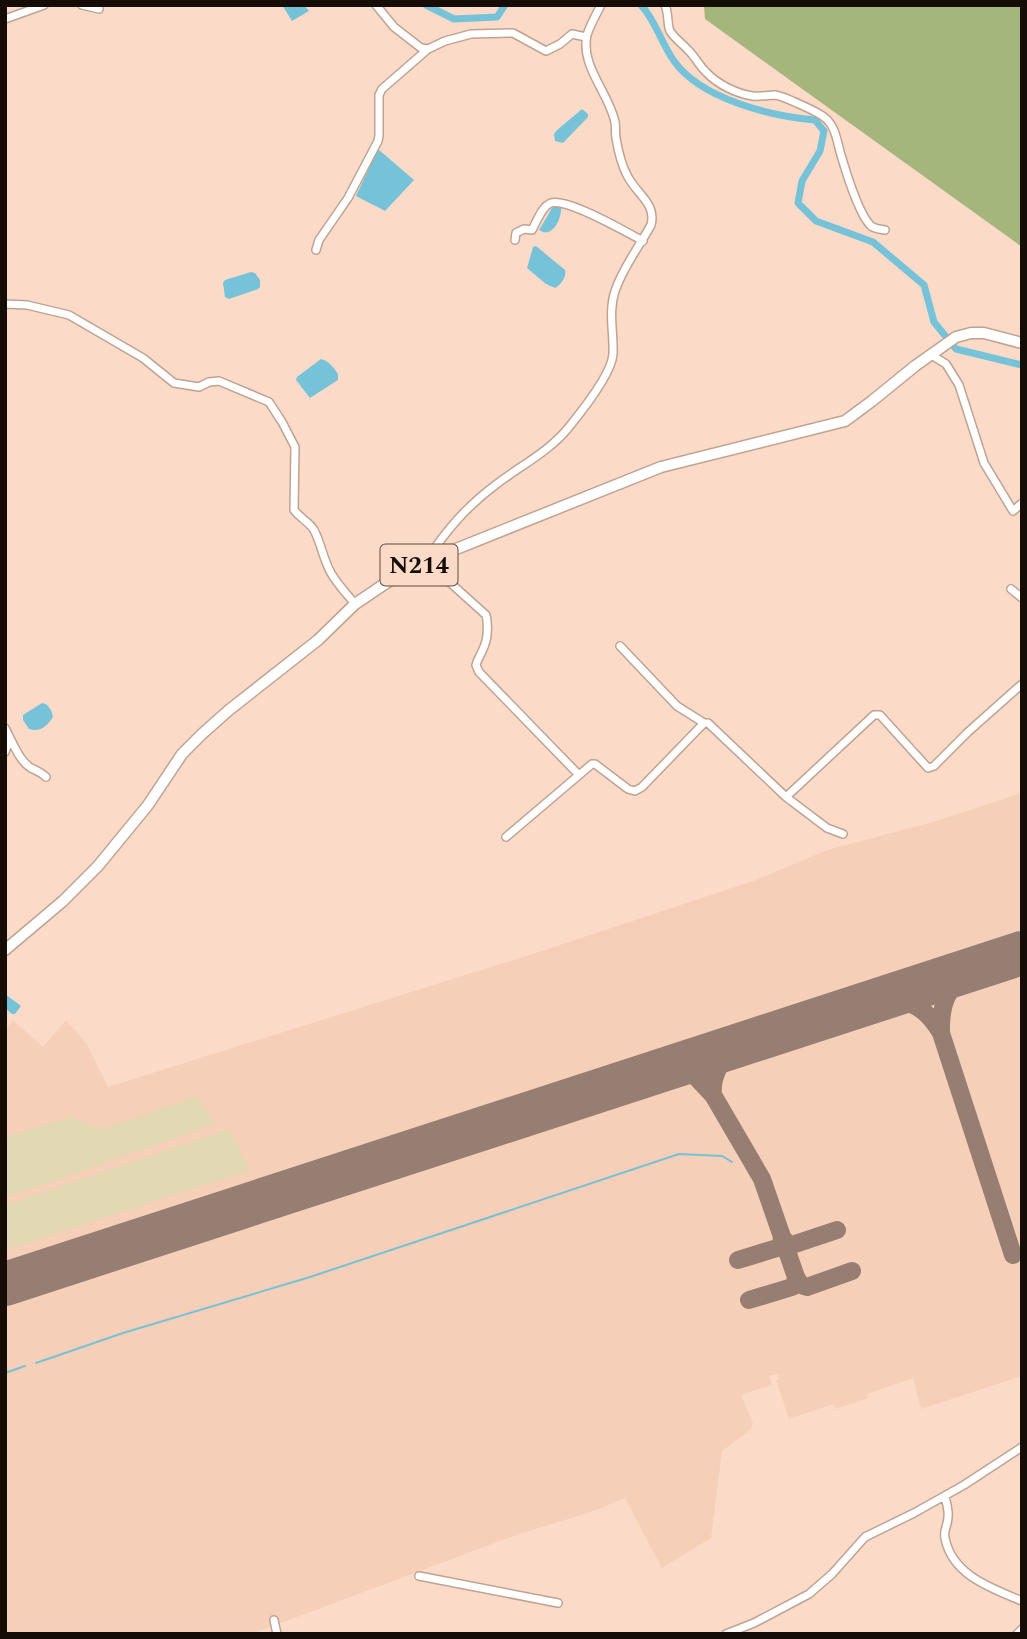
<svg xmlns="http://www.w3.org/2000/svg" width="1027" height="1639" font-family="Spectral,serif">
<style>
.built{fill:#f5cfb7}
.forest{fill:#a4b67c}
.sand{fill:#e2d9b4}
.water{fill:#76c2d8}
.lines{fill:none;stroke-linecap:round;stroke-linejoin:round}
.stream{stroke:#76c2d8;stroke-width:2}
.canal{stroke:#76c2d8;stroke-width:7}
.taxiway{stroke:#967f72;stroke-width:18}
.runway{stroke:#967f72;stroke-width:44}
.minor-casing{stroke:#c0a290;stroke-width:10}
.highway-casing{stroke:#c0a290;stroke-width:13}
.minor{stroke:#fff;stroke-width:7}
.highway{stroke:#fff;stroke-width:10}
.labels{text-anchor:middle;stroke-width:6;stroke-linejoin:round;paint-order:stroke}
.shield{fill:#fbdbc8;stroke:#5b4a40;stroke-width:2}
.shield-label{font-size:24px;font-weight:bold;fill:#160c06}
</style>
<rect width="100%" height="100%" fill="#fbdbc8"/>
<path class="built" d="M1022 793V1376L921 1409 913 1378 867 1394 868 1398 836 1409 834 1404 789 1419 776 1380 779 1379 778 1374 769 1376 772 1385 741 1395 753 1423 751 1429 722 1451 711 1538 662 1568 625 1498 594 1511 516 1535 251 1634H5V1030L13 1020 43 1047 66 1020 87 1044 108 1087 542 951 756 880 827 850 933 822Z"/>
<path class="forest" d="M704 5H1022V247L705 19Z"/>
<path class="sand" d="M197 1096 215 1124 5 1198V1137L71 1117 102 1129Z
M229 1129 250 1170 5 1250V1205Z"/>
<path class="water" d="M282 5H304L309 11 292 21Z
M582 109 588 114V117L563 143 555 141 554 134 557 130Z
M378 149 414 180 385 211 356 196Z
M557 206 561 207C562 219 552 239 539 230L552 208Z
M536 246 565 270C567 276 561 285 555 288L546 284 527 268 533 247Z
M251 272 255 273 260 280V287L258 289 229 299 225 297 223 283 225 280Z
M321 359C329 361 334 368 338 374V380L310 398 296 380 297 377Z
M42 703 46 704C50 708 52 711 53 717 48 725 40 733 29 729L23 720V715Z
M5 994 21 1006 15 1014H12L5 1008Z"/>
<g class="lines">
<path class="stream" d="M36 1363 123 1333 310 1277 679 1154 722 1156 732 1162
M5 1373 25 1366"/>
<path class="canal" d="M426 5 454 19 497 17 505 5
M641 5C656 21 661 43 674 61 701 99 770 116 815 120L824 131 820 151 802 181 798 203 816 221 873 242 924 285 934 322 956 349 1022 365"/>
<path class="taxiway" d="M884 998C912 1000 927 1009 941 1033 940 1000 949 983 979 967
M941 1033 1013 1255
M666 1069H681L688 1072 696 1077 713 1095 762 1179 796 1277
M713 1095C711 1076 721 1061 734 1047
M783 1238 786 1243 792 1245 837 1230
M738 1260 777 1248 781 1245 782 1237
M749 1300 792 1287 795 1283 796 1277 801 1285 807 1287 852 1271"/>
<path class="runway" d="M5 1284 1022 953"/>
<g class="minor-casing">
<path id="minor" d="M82 5 99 9
M376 5 394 27 421 48 428 49 445 41 471 34 513 33 546 51 560 44 572 34 586 37
M601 5C596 15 590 25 587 35 580 66 609 93 615 122 616 127 615 133 616 138 618 150 621 164 627 175 635 193 657 203 651 225 639 247 623 267 615 291 608 312 614 333 613 354 612 373 582 411 569 427 551 450 522 465 498 483 467 506 447 529 426 561L486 615C488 623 488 636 485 644 483 651 478 658 476 665L479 672 579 775 592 764H595L628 789 635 791 642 787 704 723H708L786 797 874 715H880L928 768 934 766 968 732 1022 684
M665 5C669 14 667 25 670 31 675 39 683 44 689 51 695 57 699 65 706 72 717 84 737 94 753 96 760 97 767 95 775 95 783 96 816 111 824 117 836 126 837 142 841 155 846 172 859 213 870 225 874 229 879 229 885 230
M5 19 44 5
M515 240 516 233 524 229 532 230C537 221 542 206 551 203 568 198 626 232 643 241
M316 250 319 240 348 198 378 141 379 136V95L382 89 428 49
M5 304 27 305 69 315 143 358 174 383 199 387 209 382 219 381 269 402 282 422 295 447 294 510C300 518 309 522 314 530 321 543 323 559 331 573 337 584 347 594 355 604
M930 354 946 364 959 385 984 463 1013 511 1022 503
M1011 589 1022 598
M620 646 677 706 704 723
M5 728 10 738 5 752
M10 738C15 748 21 762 31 768 37 771 41 772 46 777
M786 797 827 828 843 834
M506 837 579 775
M945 1496C946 1502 949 1510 948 1517 948 1525 943 1531 945 1538 952 1575 991 1588 1022 1601
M419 1576 558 1603
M274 1620 277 1634
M726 1634 754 1623 809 1594 832 1574 865 1537 914 1513 964 1485 1022 1447
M1017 1634 1022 1629"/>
</g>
<g class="highway-casing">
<path id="highway" d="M5 950 63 901 98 866 148 805 182 754 202 734 229 710 318 640 355 604 395 577 426 561 661 467 845 421 872 401 915 366 956 337 971 333H984L1022 343"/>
</g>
<use href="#minor" class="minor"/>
<use href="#highway" class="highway"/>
</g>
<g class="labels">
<rect class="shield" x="380.5" y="544.5" width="77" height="41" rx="5"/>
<g class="shield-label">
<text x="419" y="573">N214</text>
</g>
</g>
<rect width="1027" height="1639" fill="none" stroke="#160c06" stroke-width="14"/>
</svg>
